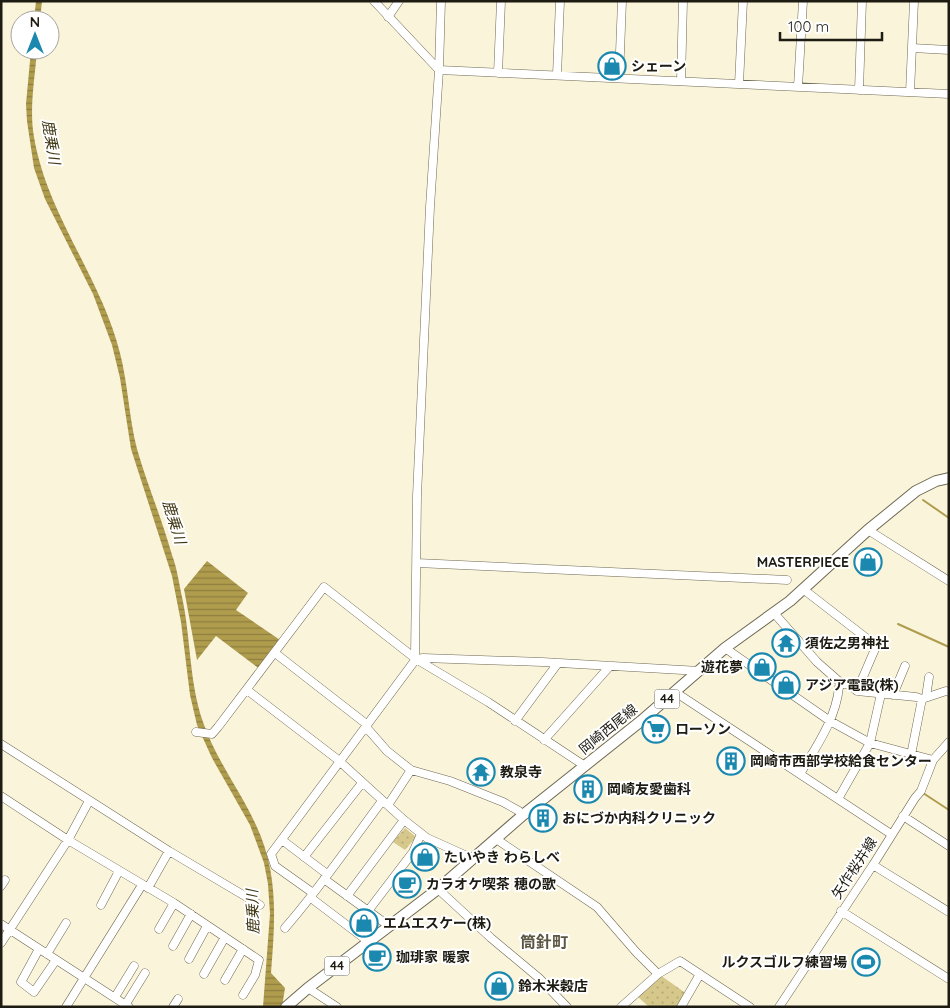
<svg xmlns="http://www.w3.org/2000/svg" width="950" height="1008" font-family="Quicksand,'Noto Sans JP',sans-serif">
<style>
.grass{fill:url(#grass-dots)}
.water{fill:url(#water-rules)}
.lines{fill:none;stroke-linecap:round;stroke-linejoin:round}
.stream{stroke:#af9c4d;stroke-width:2}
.minor-casing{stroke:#6e6953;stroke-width:9}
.major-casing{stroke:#6e6953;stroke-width:12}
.minor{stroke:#fff;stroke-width:8}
.major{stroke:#fff;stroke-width:10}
.labels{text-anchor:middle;stroke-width:4;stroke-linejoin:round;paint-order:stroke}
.shield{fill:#fff;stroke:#615f59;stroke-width:1}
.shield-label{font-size:12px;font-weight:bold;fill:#1d1b12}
.poi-label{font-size:14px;font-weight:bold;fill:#1d1b12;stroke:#fff;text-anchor:start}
.street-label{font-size:14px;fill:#1d1b12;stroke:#fff}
.water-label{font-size:15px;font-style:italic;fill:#413815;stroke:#fff}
.quarter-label{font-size:16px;font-weight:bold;fill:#5c5742;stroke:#fff}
</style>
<defs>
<pattern id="grass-dots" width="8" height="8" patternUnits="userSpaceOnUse" patternTransform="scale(1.25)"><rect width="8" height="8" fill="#d6c78a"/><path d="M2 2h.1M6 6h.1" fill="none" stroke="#b7aa76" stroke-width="1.8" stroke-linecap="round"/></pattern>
<pattern id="water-rules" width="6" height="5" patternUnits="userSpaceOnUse" patternTransform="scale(1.25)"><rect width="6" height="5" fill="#af9c4d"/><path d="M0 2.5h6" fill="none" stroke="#8e7e3f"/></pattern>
</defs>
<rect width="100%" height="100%" fill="#faf4db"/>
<path class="grass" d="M405 828 416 837 405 850 393 842Z
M660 975 687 994 678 1007H649L637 996Z"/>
<path class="water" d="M36 1H42L40 20H34Z
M31 50H37C35 78 29 109 34 137 47 215 101 277 120 353 128 384 129 418 137 449 147 484 162 519 172 555 177 568 179 583 182 597 191 638 189 682 203 722 215 758 240 790 256 825 279 874 275 921 271 973L285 988 282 1007H263L270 914 268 884 264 863 250 825 212 758 197 725 190 695 181 622 172 576 131 449 120 378 112 345 93 294 45 199 34 168 27 121 26 104Z
M207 561 248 593 236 610 283 642 261 670 216 636 197 660 184 589Z"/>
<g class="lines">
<path class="stream" d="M923 500 949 518
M898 624 949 647
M923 793 949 810"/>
<g class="minor-casing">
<path id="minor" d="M374 1 439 70 949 94
M388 17 399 1
M912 48 949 50
M498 73 501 1
M557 75 560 1
M619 78 622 1
M681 81 683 1
M739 84 743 1
M798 87 803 1
M859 90 862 1
M910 92 914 1
M868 530 949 581
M417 563 787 580
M774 613 817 662 842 684
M725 648 830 721 870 743 933 760
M275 653 365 723 366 727 387 751 411 770 450 781 503 802 519 811 523 815
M415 657 417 496 430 207 439 70 441 1
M417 659 423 658 542 662 700 671
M247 690 337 759 404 820 427 838 467 856 471 861
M857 691 916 697 922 699 911 755
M675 692 891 834
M893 695 905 666
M926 697 929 677
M922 699 946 691 949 692
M515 721 558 663
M196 732 212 734 218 727 324 587 416 659 488 702 585 766
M544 740 610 666
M1 744 169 851 260 905
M800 774C816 747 836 719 839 687L842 684H849L857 691 875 649 874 644 803 589
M1 796 68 840 174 903 259 960 255 975 243 995
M838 799 870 743 881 694
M388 805 411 770
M903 816 949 846
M496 839 597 907 636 952 658 974
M282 840 327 874
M304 857 362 783
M873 865 949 912
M324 879 389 926
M1 886 5 880
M148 888 169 851
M438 889 491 938 539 978 567 1007
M313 893 275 866 271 854 416 659
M347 896 404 820
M311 898 369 942
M101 905 119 871
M368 911 413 852 421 834
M841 911 949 979
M1 924 129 1007
M285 928C320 888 350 844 382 801
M159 929 174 903
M1 943 68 840 89 801
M173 946 191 914
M39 949 21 982 34 992 56 960
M47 954 66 923
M189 959 207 926
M204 974 225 937
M225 980 243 949
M308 988 337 1007
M115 997 134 966
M66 1007 142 885
M124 1007 145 973
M173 1007 178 999
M621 1007 658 974 680 961 750 1007
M681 1007 700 974
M779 1007 873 865 915 798 921 791 933 760 949 742"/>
</g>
<g class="major-casing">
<path id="major" d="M286 1007 308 988 438 889 523 815 641 721 725 648 790 601 868 530 916 491 936 481 949 478"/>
</g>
<use href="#minor" class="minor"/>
<use href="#major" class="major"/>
</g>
<defs>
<g id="shop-ring" transform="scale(1.4375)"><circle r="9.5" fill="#fff" stroke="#1b89af" stroke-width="1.5"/><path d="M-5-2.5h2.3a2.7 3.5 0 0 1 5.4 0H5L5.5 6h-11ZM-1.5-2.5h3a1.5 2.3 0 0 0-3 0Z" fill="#1b89af"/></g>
<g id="temple-ring" transform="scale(1.4375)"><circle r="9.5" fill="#fff" stroke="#1b89af" stroke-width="1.5"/><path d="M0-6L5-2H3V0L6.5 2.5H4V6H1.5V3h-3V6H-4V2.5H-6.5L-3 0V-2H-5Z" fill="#1b89af"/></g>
<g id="supermarket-ring" transform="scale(1.4375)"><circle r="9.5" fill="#fff" stroke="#1b89af" stroke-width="1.5"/><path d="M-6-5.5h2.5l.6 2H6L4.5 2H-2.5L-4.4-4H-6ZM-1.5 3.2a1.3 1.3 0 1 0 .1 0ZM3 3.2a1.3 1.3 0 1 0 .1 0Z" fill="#1b89af"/></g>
<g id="building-ring" transform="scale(1.4375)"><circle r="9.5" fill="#fff" stroke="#1b89af" stroke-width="1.5"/><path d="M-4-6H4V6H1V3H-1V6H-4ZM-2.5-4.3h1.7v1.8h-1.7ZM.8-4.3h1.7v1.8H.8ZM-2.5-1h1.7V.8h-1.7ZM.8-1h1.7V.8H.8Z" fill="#1b89af"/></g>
<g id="cafe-ring" transform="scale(1.4375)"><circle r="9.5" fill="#fff" stroke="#1b89af" stroke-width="1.5"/><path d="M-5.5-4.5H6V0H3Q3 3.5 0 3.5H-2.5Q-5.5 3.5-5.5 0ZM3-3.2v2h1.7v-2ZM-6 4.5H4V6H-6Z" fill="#1b89af"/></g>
<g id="stadium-ring" transform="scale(1.4375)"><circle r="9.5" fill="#fff" stroke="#1b89af" stroke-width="1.5"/><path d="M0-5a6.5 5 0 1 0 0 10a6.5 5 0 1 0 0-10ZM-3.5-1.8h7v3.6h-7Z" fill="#1b89af"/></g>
</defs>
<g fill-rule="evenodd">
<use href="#shop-ring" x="612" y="66"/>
<use href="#shop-ring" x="868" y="562"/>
<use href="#temple-ring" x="786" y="643"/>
<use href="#shop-ring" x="762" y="667"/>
<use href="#shop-ring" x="786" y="685"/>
<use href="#supermarket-ring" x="656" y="729"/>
<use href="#building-ring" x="731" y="761"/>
<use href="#temple-ring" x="481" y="772"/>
<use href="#building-ring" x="588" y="789"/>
<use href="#building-ring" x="543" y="818"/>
<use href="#shop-ring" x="425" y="857"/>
<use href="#cafe-ring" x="407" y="884"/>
<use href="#shop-ring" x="364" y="923"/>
<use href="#cafe-ring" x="377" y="957"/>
<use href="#stadium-ring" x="866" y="962"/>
<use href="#shop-ring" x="499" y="986"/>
</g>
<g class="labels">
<g class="shield">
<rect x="654.5" y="689.5" width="25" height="19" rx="4"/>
<rect x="324.5" y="956.5" width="25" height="19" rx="4"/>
</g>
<g class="shield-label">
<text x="667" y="703">44</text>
<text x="337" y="970">44</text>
</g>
<g class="poi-label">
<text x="631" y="71">シェーン</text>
<text x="849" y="567" text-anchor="end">MASTERPIECE</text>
<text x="805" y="648">須佐之男神社</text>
<text x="743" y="672" text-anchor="end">遊花夢</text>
<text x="805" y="690">アジア電設(株)</text>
<text x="675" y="734">ローソン</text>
<text x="750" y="766">岡崎市西部学校給食センター</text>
<text x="500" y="777">教泉寺</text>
<text x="607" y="794">岡崎友愛歯科</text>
<text x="562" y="823">おにづか内科クリニック</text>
<text x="444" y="862">たいやき わらしべ</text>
<text x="426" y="889">カラオケ喫茶 穂の歌</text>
<text x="383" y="928">エムエスケー(株)</text>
<text x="396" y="962">珈琲家 暖家</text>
<text x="847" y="967" text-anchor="end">ルクスゴルフ練習場</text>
<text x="518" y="991">鈴木米穀店</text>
</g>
<g class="street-label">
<text transform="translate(608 729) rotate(-39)" y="5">岡崎西尾線</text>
<text transform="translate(854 868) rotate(-57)" y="5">矢作桜井線</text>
</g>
<g class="water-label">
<text transform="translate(51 142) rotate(81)" y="5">鹿乗川</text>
<text transform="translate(174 522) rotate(73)" y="5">鹿乗川</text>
<text transform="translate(253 912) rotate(-92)" y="5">鹿乗川</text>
</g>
<g class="quarter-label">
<text x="544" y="948">筒針町</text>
</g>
</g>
<rect width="950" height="1008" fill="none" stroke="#1d1b12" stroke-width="5"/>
<g transform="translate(35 35)"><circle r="24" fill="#ffffff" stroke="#a5a4a0"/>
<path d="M0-4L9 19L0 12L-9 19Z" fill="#1b89af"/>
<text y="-8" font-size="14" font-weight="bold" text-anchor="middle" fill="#1d1b12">N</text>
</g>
<path d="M780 32v8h102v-8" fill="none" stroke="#1d1b12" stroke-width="2.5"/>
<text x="788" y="32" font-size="15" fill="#1d1b12" stroke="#ffffff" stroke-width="4" paint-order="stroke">100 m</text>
</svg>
